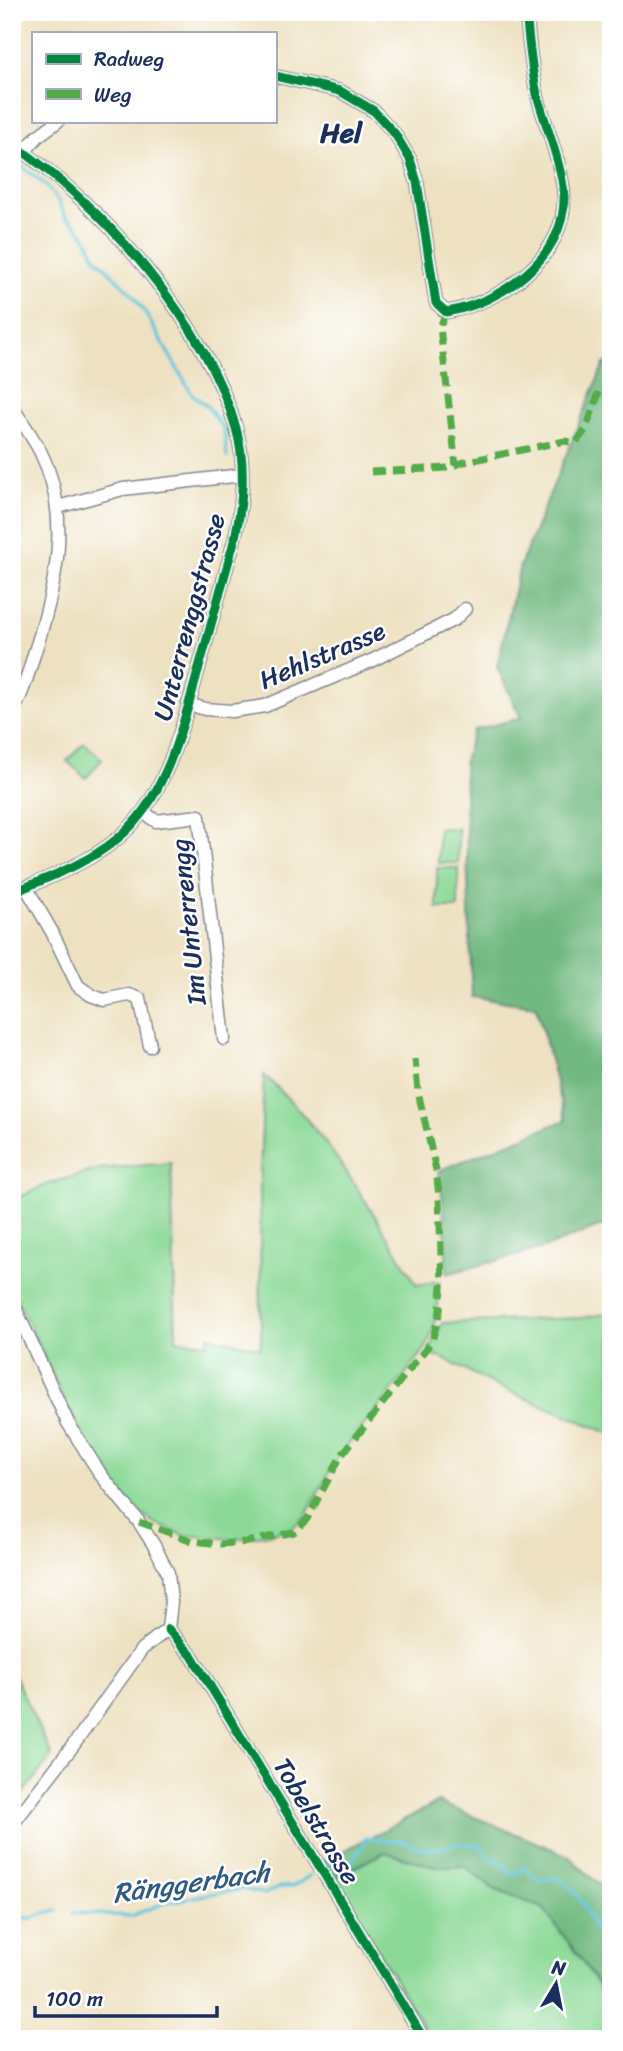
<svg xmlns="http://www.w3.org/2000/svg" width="623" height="2051" font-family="Sriracha,sans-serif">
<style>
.green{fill:#8cd997;stroke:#54847a;stroke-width:2}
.forest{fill:#71b980;stroke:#46746f;stroke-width:2}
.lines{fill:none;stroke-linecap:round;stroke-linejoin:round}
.stream{stroke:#5cc3d9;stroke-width:3.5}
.minor-casing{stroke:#848890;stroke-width:15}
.minor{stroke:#fff;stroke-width:12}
.quiet{stroke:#52ab49;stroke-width:7;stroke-dasharray:14 7;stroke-linecap:butt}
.cycleway-casing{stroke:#fff;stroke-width:13}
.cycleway{stroke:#00873e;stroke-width:9}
.labels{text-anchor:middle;stroke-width:5;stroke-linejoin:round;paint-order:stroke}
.street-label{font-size:26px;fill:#1b2f5e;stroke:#fff}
.neighbourhood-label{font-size:28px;font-weight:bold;fill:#1b2f5e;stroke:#fff}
.water-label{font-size:28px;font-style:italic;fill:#2e5b83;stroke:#fff}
</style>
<rect width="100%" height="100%" fill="#fff"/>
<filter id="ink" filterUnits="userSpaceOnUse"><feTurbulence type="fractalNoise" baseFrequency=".0143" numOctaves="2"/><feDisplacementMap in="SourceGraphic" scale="14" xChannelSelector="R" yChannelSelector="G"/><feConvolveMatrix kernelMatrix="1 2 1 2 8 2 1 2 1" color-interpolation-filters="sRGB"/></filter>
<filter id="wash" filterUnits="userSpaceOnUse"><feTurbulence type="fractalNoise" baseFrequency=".00686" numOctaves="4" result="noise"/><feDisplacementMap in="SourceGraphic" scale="28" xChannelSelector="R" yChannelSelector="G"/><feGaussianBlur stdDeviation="1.57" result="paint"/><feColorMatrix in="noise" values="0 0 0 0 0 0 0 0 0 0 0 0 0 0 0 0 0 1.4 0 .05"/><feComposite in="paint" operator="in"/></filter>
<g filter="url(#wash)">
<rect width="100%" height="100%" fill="#eee1c1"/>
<path class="green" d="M84 743 102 759 86 778 67 761Z
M438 828 458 829V863H438Z
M437 868H458V908H437Z
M264 1075C329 1134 372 1211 417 1285L439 1281C439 1306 436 1330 424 1351L337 1458 305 1517 292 1528 265 1535 234 1539 183 1535 156 1524 134 1509 91 1451 69 1410 12 1288V1201L45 1185 99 1169 171 1163 176 1340 208 1343 209 1336 260 1348 261 1336 260 1177Z
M611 1313V1434L499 1387 442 1358 428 1355 442 1323 581 1318Z
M12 1671 52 1756 12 1807Z
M384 1852 436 1867 465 1866 494 1889 543 1908 583 1962 611 2006V2039H431L334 1878Z"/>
<path class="forest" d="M611 360V1231L606 1224 547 1247 447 1274 443 1201 438 1171 566 1120 536 1006 472 997 464 762 473 730 521 718 497 667 520 566 604 364Z
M438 1802 567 1855 611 1895V2006L583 1962 543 1908 494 1889 465 1866 436 1867 384 1852 334 1878 324 1861Z"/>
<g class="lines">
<path class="stream" d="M12 159 46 185 58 201 66 218 74 223 86 237 96 258 133 295 144 311 192 394 208 407 224 430 227 457
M327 1864 339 1857 346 1862 354 1860 366 1838H376L385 1841 401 1840 426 1850 459 1844 480 1845 492 1861 496 1859 508 1868 510 1874 519 1872 524 1867 540 1880 557 1878C562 1882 570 1886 575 1892 590 1908 588 1932 611 1941
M73 1913 131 1916 164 1903 209 1894 242 1889 264 1894 280 1887H292L311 1875
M12 1918H33L45 1913 57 1911"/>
</g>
</g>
<g filter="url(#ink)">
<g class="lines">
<g class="minor-casing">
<path id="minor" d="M275 76 340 91 374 111 395 134 410 159 417 182 436 303 446 312C501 303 565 258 564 197 563 168 546 127 538 98 531 70 529 41 526 12
M12 144C101 203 206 323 236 428 246 463 243 502 235 538 224 578 213 617 202 657 184 719 169 797 117 839 87 864 47 878 12 893
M24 152 38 136 58 121
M12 407C22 422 33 437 41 453 71 514 57 580 38 642 30 665 25 691 12 712
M58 507 123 489 242 475
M188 704 205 709 232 711 265 706 371 661 455 619 465 609
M143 812 156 821 199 816 224 1039
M26 887 52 932 78 986 91 995 104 1000 129 995 140 999 150 1046
M12 1301 68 1423 101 1475 139 1522 155 1547 168 1573 171 1602 168 1629
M168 1629 192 1656 424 2039
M12 1825 75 1743 142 1649 168 1629"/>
</g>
<use href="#minor" class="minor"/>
<path class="quiet" d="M446 312 440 327 456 466
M371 472 448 468 464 462 565 441 576 443 586 429 599 392
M139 1522 193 1541 220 1544 246 1542 294 1532 307 1519 341 1456 432 1341 440 1311 442 1284 439 1196 436 1170 418 1092 415 1059"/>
<g class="cycleway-casing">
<path id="cycleway" d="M275 76 340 91 374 111 395 134 410 159 417 182 436 303 446 312C501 303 565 258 564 197 563 168 546 127 538 98 531 70 529 41 526 12
M12 144C101 203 206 323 236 428 246 463 243 502 235 538 224 578 213 617 202 657 184 719 169 797 117 839 87 864 47 878 12 893
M168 1629 192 1656 424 2039"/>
</g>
<use href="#cycleway" class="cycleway"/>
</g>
</g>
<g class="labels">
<g class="street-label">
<text transform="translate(189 617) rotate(-75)" y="9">Unterrenggstrasse</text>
<text transform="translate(322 655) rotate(-23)" y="9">Hehlstrasse</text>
<text transform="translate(188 922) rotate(-96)" y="9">Im Unterrengg</text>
<text transform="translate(317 1821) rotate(59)" y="9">Tobelstrasse</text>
</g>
<g class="neighbourhood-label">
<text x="341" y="142">Hel</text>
</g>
<g class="water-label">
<text transform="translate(191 1882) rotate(-8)" y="10">Ränggerbach</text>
</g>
</g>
<rect width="623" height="2051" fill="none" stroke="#fff" stroke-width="42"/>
<rect x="32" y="32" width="245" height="91" fill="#ffffff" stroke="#a4acbf" stroke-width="2"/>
<rect x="46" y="54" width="35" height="10" fill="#00873e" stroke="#a4acbf" stroke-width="2"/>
<text x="94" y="66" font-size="21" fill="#1b2f5e">Radweg</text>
<rect x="46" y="89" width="35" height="10" fill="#52ab49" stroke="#a4acbf" stroke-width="2"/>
<text x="94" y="102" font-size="21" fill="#1b2f5e">Weg</text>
<g transform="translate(556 1984) rotate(10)" stroke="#ffffff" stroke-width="5" paint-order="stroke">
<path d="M0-5L12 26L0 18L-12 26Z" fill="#1b2f5e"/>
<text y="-10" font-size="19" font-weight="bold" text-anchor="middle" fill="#1b2f5e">N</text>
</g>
<path d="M35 2006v10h182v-10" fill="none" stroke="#1b2f5e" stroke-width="3.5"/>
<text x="46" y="2006" font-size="21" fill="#1b2f5e" stroke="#ffffff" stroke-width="5" paint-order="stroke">100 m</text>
</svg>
